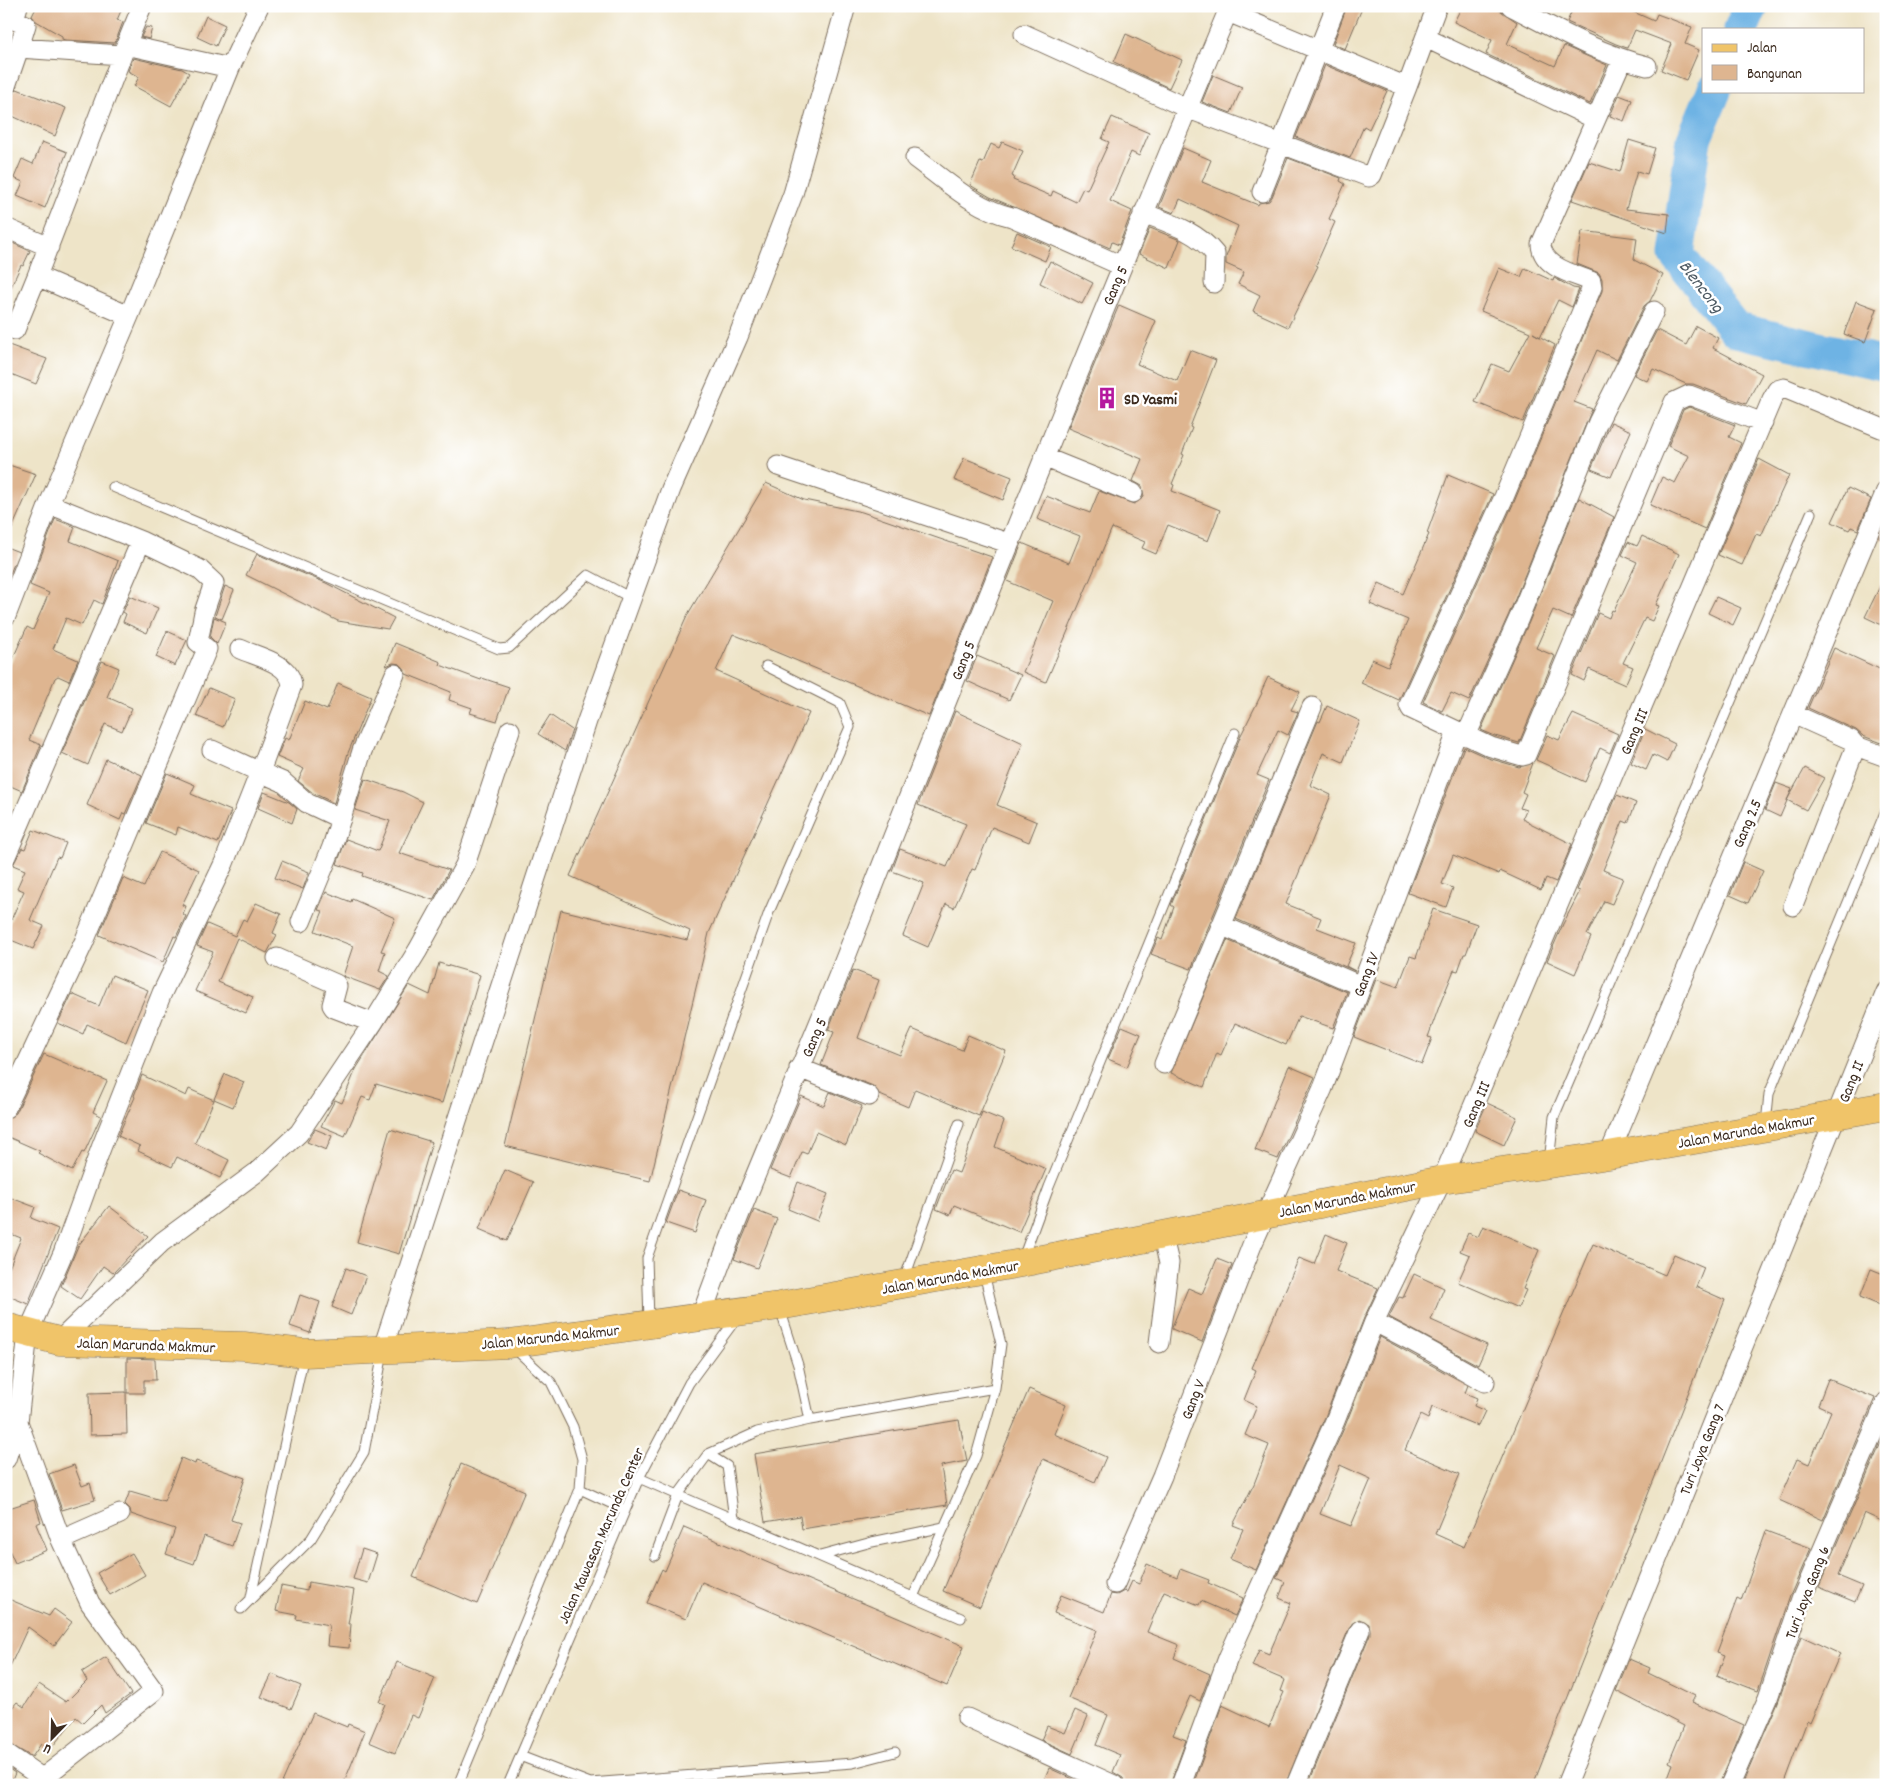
<svg xmlns="http://www.w3.org/2000/svg" width="1892" height="1791" font-family="Dekko,sans-serif">
<style>
.lines{fill:none;stroke-linecap:round;stroke-linejoin:round}
.river{stroke:#6eb3e4;stroke-width:35}
.building{fill:#deb590;fill-rule:evenodd}
.lane-casing{stroke:#7a6b5a;stroke-width:11}
.street-casing{stroke:#7a6b5a;stroke-width:21}
.primary-casing{stroke:#7a6b5a;stroke-width:29}
.lane{stroke:#fff;stroke-width:9}
.street{stroke:#fff;stroke-width:19}
.primary{stroke:#f0c469;stroke-width:28}
.labels{text-anchor:middle;stroke-width:5;stroke-linejoin:round;paint-order:stroke}
.street-label{font-size:16px;fill:#3b2a1e;stroke:#fff}
.poi-label{font-size:16px;font-weight:bold;fill:#3b2a1e;stroke:#fff;text-anchor:start}
.water-label{font-size:18px;font-style:italic;fill:#4d5a63;stroke:#fff}
</style>
<rect width="100%" height="100%" fill="#fff"/>
<filter id="ink" filterUnits="userSpaceOnUse"><feTurbulence type="fractalNoise" baseFrequency=".02" numOctaves="2"/><feDisplacementMap in="SourceGraphic" scale="10" xChannelSelector="R" yChannelSelector="G"/><feConvolveMatrix kernelMatrix="1 2 1 2 8 2 1 2 1" color-interpolation-filters="sRGB"/></filter>
<filter id="wash" filterUnits="userSpaceOnUse"><feTurbulence type="fractalNoise" baseFrequency=".0096" numOctaves="4" result="noise"/><feDisplacementMap in="SourceGraphic" scale="20" xChannelSelector="R" yChannelSelector="G"/><feGaussianBlur stdDeviation="1.12" result="paint"/><feColorMatrix in="noise" values="0 0 0 0 0 0 0 0 0 0 0 0 0 0 0 0 0 1.4 0 .05"/><feComposite in="paint" operator="in"/></filter>
<g filter="url(#wash)">
<rect width="100%" height="100%" fill="#eee4c8"/>
<g class="lines">
<path class="river" d="M1741 29 1751 6
M1714 91 1694 139 1677 255 1736 330 1886 364"/>
</g>
<g id="blocks">
<path class="building" d="M37 6H123L117 20 123 22 115 43 65 40 62 39V36L36 21 32 16Z
M1347 6H1363L1345 49 1333 44Z
M1462 6H1492L1501 11 1517 22 1507 44 1555 66 1564 46 1607 65 1590 104 1486 54 1492 40 1454 22Z
M1574 6H1620L1654 21 1657 14 1692 27 1685 44 1699 50 1686 80 1661 70 1672 44 1635 30 1627 48 1616 44 1567 22Z
M206 16 225 25 216 46 197 37Z
M146 27 152 28 149 39 141 37Z
M1126 34 1182 60 1169 88 1114 62Z
M133 58 182 69 189 73 171 106 134 86 139 77 128 71Z
M1325 65 1387 91 1369 129 1364 126 1350 158 1296 137Z
M1213 75 1242 87 1231 113 1202 102Z
M17 89 66 108 55 136 6 113V101Z
M1619 95 1632 100 1624 121 1610 116Z
M1112 117 1149 133 1139 156 1131 152 1110 201 1132 211 1119 245 1112 242 1110 248 990 197 970 185 980 162 983 163 991 144 999 148 1002 142 1023 151 1012 176 1014 177 1013 180 1051 196 1053 191 1076 202 1083 188 1087 190 1109 142 1102 139Z
M1629 140 1655 148 1647 174 1637 171 1626 209 1669 214 1667 233 1572 200 1589 162 1620 172Z
M42 142 67 152 45 208 17 196 23 182 14 178 22 159 33 164Z
M1183 148 1211 160 1202 182 1258 205 1259 203 1269 201 1272 197 1288 158 1341 178 1340 181 1345 184 1329 219 1335 222 1316 265 1318 266 1288 327 1253 311 1260 295 1238 284 1244 272 1226 264V257L1238 226 1180 199 1174 213 1159 207Z
M1150 228 1180 240 1169 268 1139 254Z
M1582 231 1637 238 1634 260 1663 275 1650 301 1644 306 1617 360 1597 350 1574 402 1592 409 1509 614 1469 701 1451 693 1442 711 1423 702 1514 502 1602 291V279L1599 273 1577 264Z
M1017 232 1051 247 1045 261 1011 246Z
M6 240 30 251 23 266 21 265 6 298Z
M1050 261 1093 283 1082 304 1040 283Z
M1499 268 1521 277 1525 268 1553 281 1554 278 1573 288 1579 289 1572 307 1558 300 1540 337 1533 333 1555 345 1523 422 1475 402 1492 364 1509 371 1530 332 1481 311Z
M1856 301 1877 309 1865 342 1844 334Z
M1119 305 1156 321 1137 364 1177 381 1190 350 1216 360 1190 427 1192 428 1182 454 1184 455 1172 484 1174 485 1172 491 1220 510 1208 541 1168 525 1156 554 1142 548 1145 542 1112 528 1046 682 1023 672 1053 601 1007 581 1022 543 1069 563 1080 536 1037 519 1046 496 1090 513 1099 491 1134 504 1144 497 1142 486 1133 481 1142 459 1068 428Z
M1696 326 1718 338 1713 348 1762 374 1746 404 1693 384H1686L1653 369 1647 381 1634 375 1657 330 1686 345Z
M6 344 47 359 36 384 6 372Z
M1689 407 1735 425 1729 437 1741 443 1705 529 1650 505 1662 477 1675 483 1689 456 1668 446 1683 410Z
M1611 422 1631 431 1611 477 1591 469Z
M964 458 1012 477 1003 500 954 480Z
M1759 459 1789 475 1761 536 1756 534 1742 565 1718 555Z
M6 464 36 474 7 540H6Z
M1448 475 1493 494 1399 700 1361 683 1372 659 1388 666 1408 620 1370 604 1379 583 1403 594 1429 534 1427 533Z
M766 483 804 500 862 512 992 557 929 716 733 634 716 671 809 713 709 933 650 1181 505 1146 561 910 687 940 690 931 570 876 688 614Z
M1848 488 1871 499 1858 530 1851 527 1849 530 1832 522Z
M1579 498 1614 517 1571 618 1553 610 1536 648 1555 656 1519 743 1495 736 1481 730 1529 622Z
M55 519 75 527 70 541 118 561 102 604 94 600 82 625 66 618 53 649 78 660 69 681 58 676 55 678 29 740 41 745 22 791 6 784V674L27 627 33 630 49 593 30 585Z
M1886 521V541L1879 538Z
M1642 536 1679 554 1656 605 1659 606 1652 621 1645 618 1623 663 1633 667 1625 685 1589 669 1584 681 1572 675 1598 613 1609 618 1612 610 1614 611 1637 562 1622 555 1628 542 1637 546Z
M6 547 19 552 9 576 6 575Z
M257 554 326 583 394 618 388 629 338 621 246 575Z
M1886 574V627L1865 617Z
M225 586 234 590 222 619 215 616Z
M130 596 158 608 147 633 123 622 126 614 123 612Z
M1716 597 1741 608 1733 625 1708 613Z
M214 617 226 622 217 644 210 637Z
M167 631 187 640 175 666 156 657Z
M395 643 441 662 440 665 481 680 482 678 509 687 497 721 470 713 472 708 449 700 451 692 406 674 404 668 400 664 393 663 386 666Z
M1834 648 1886 672V733L1882 743 1863 736 1856 730 1808 708Z
M977 656 1021 675 1009 700 967 681Z
M102 661 119 668 107 697 132 708 122 731 105 724 88 765 62 753Z
M1268 677 1300 692 1291 710 1298 712 1288 735 1278 730 1257 775 1269 780 1191 969 1151 954 1158 938 1162 940 1174 907 1171 905 1241 735 1262 693 1261 692Z
M338 683 371 697 348 753 334 803 313 793 298 781 304 769 277 757 285 738 289 740 305 701 327 710Z
M209 688 235 699 223 727 196 716Z
M1327 706 1360 721 1343 762 1323 753 1310 785 1331 795 1286 904 1321 918 1317 928 1356 943 1346 966 1355 971 1236 919 1318 721 1320 722Z
M955 711 1023 743 997 805 1037 822 1029 842 992 827 975 870 972 869 954 908 946 904 928 947 903 936 924 883 892 871 900 849 947 867 966 824 918 805Z
M1573 714 1618 734 1610 753 1600 748 1585 782 1536 760 1547 735 1559 740Z
M550 715 572 730 565 751 538 734Z
M1645 729 1675 744 1667 762 1653 755 1646 770 1631 763Z
M1464 747 1488 758 1519 767 1533 763 1522 792 1526 794 1520 808 1526 810 1522 819 1572 844 1556 882 1546 878 1541 890 1500 871 1499 874 1453 855 1442 884 1453 888 1446 907 1408 893Z
M106 759 142 775 125 814 123 813 120 820 87 805Z
M1805 768 1824 778 1806 810 1787 800Z
M167 773 195 785 191 794 231 811 218 843 178 827 176 835 146 823Z
M365 779 403 792 423 802 399 853 449 870 433 900 362 876 363 873 337 864 346 839 378 851 390 821 355 810Z
M1776 783 1792 789 1780 817 1765 810Z
M264 792 289 802 297 809 292 823 258 808Z
M1617 795 1636 803 1628 823 1623 821 1603 870 1623 878 1612 904 1604 901 1587 935 1591 937 1575 974 1547 961 1563 924 1580 891 1577 890Z
M33 830 66 843 60 858 57 857 30 920 44 926 33 949 6 938V931L24 891 17 888 25 870 13 865 22 848 25 849Z
M160 852 199 870 182 905 186 906 183 914 186 916 176 937 174 936 163 962 99 935 123 878 144 887Z
M282 861 309 872 303 889 275 878Z
M1743 862 1763 871 1748 903 1730 895Z
M326 892 351 902 352 899 395 918 381 951 385 952 379 971 389 976 380 990 343 976 353 946 315 931 323 911 318 910Z
M256 903 281 914 273 933 277 935 267 953 237 938 218 982 253 997 246 1013 195 991 213 952 197 946 207 924 235 936 243 919 247 921Z
M1433 909 1477 924 1466 954H1464L1458 971 1454 970 1440 1004 1428 1037 1432 1038 1422 1064 1354 1037 1376 979 1398 987 1410 956 1416 958Z
M1227 940 1347 992 1333 1028 1299 1016 1286 1045 1235 1023 1221 1055 1217 1053 1204 1087 1171 1073Z
M439 963 480 975 442 1103 376 1084 370 1100 362 1097 345 1136 321 1126 335 1100 342 1103 356 1069 409 985 430 995Z
M853 970 879 980 858 1038 900 1055 912 1029 962 1050 968 1035 1006 1051 979 1116 915 1089 908 1107 880 1095 873 1086 821 1065 834 1032 828 1030Z
M112 975 148 990 126 1042 87 1024 83 1034 58 1023 72 994 99 1006Z
M1122 1026 1141 1034 1127 1067 1108 1059Z
M44 1054 107 1081 93 1112 101 1116 84 1153 82 1152 72 1171 38 1153 40 1151 6 1136V1119L16 1113Z
M1289 1066 1315 1077 1278 1159 1255 1150Z
M225 1074 244 1082 233 1107 214 1099Z
M142 1075 186 1096 189 1089 214 1100 195 1143 229 1160 220 1178 177 1157 172 1167 138 1151 140 1146 118 1136 135 1097 134 1096Z
M830 1092 862 1106 846 1145 816 1132 807 1154 802 1152 791 1178 770 1170 801 1096 824 1106Z
M1487 1103 1517 1117 1504 1145 1475 1131Z
M982 1112 1004 1121 995 1147 1046 1169 1019 1232 954 1205 950 1215 936 1209 951 1170 959 1173Z
M315 1129 332 1136 326 1150 307 1142Z
M390 1129 432 1142 399 1254 357 1242Z
M505 1170 533 1182 507 1241 479 1229Z
M798 1182 828 1194 817 1221 788 1209Z
M678 1190 706 1200 695 1233 666 1223Z
M6 1196 35 1207 31 1218 58 1229 28 1304 6 1295V1276L21 1238 6 1232Z
M109 1206 148 1236 113 1273 103 1266 80 1299 61 1286 78 1246Z
M754 1210 777 1219 757 1268 734 1259Z
M1483 1226 1539 1250 1523 1289 1526 1290 1518 1308 1458 1282 1470 1255 1460 1251 1468 1233 1478 1237Z
M1326 1234 1347 1243 1336 1271 1378 1288 1364 1318 1325 1417 1256 1570 1230 1559 1243 1529 1233 1525 1254 1484 1269 1445 1245 1435 1257 1406 1244 1400 1256 1370 1252 1368 1299 1258 1314 1264Z
M1593 1244 1665 1275 1674 1254 1704 1267 1696 1287 1725 1300 1533 1785H1308L1370 1634 1369 1624 1359 1619 1350 1626 1285 1785H1193L1222 1705 1269 1727 1284 1692 1281 1691 1285 1680 1252 1666 1259 1650 1269 1654 1291 1603 1279 1598 1285 1582 1276 1578 1345 1426 1380 1337 1468 1385 1465 1393 1477 1398 1474 1406 1485 1411 1478 1426 1432 1407 1428 1419 1420 1415 1405 1450 1460 1474 1435 1534 1464 1547ZM1340 1465 1371 1479 1351 1526 1320 1514Z
M1217 1259 1232 1265 1202 1342 1172 1329V1327L1188 1288 1202 1294Z
M346 1268 366 1276 351 1315 332 1307Z
M1871 1269 1886 1275V1308L1860 1297Z
M1414 1274 1444 1288 1431 1320 1487 1345 1478 1365 1389 1317 1399 1297 1403 1298Z
M300 1295 320 1302 310 1333 290 1326Z
M127 1358 155 1359 156 1380H144V1393H127Z
M1828 1379 1875 1398 1823 1520 1779 1500 1797 1459 1809 1464 1831 1411 1818 1405Z
M1029 1389 1066 1405 1054 1434 1106 1457 1095 1482 1043 1459 980 1607 943 1591Z
M126 1392 127 1434 90 1435 89 1393Z
M959 1420 967 1461 941 1466 947 1505 802 1529 800 1516 765 1522 754 1454Z
M1886 1431V1523L1864 1513 1838 1576 1862 1586 1855 1602 1819 1587Z
M181 1458 195 1464 196 1461 245 1478 231 1520 240 1523 232 1546 204 1536 194 1564 166 1554 175 1529 131 1514 130 1509 125 1504 130 1491 164 1501Z
M461 1464 525 1491 477 1604 413 1577Z
M74 1465 82 1486 90 1483 95 1500 62 1510 49 1474Z
M34 1500 41 1522 36 1524 47 1550 15 1563 6 1543V1509Z
M684 1527 964 1646 947 1686 702 1582 686 1619 647 1603 662 1569 665 1571Z
M1766 1531 1811 1548 1790 1596 1758 1691 1717 1675 1725 1655 1717 1652 1737 1599 1741 1601Z
M362 1549 377 1554 368 1583 353 1579Z
M132 1553 145 1575 110 1595 97 1573Z
M1147 1564 1177 1577 1180 1569 1209 1580 1208 1583 1243 1598 1235 1616 1201 1601 1199 1605 1164 1591 1147 1632 1179 1645 1174 1658 1210 1674 1200 1701 1190 1696 1173 1735 1186 1740 1170 1785H1125L1123 1778 1113 1772 1120 1755 1096 1745 1108 1715 1068 1698 1097 1630 1054 1613 1061 1595 1104 1612 1111 1594 1117 1595 1124 1591 1127 1592 1132 1581 1139 1584Z
M308 1582 354 1590 348 1624H351L349 1648 327 1646 329 1625 296 1619 297 1615 276 1611 281 1586 307 1591Z
M6 1598 49 1616 54 1609 72 1622 54 1646 28 1627 6 1675Z
M1801 1636 1840 1654 1810 1723 1807 1721 1783 1785H1742L1778 1702Z
M106 1657 131 1694 105 1713 101 1705 83 1723 76 1717 49 1751 41 1744 32 1757 6 1742V1715L17 1702 24 1707 39 1684 66 1702 87 1681 82 1672Z
M1629 1659 1650 1668 1648 1673 1695 1696 1692 1702 1744 1725 1719 1785H1665L1673 1764 1669 1762 1684 1726 1616 1691Z
M397 1662 435 1678 418 1718 411 1715 395 1753 369 1742 385 1704 379 1702Z
M272 1674 301 1686 291 1709 261 1697Z
M1075 1710 1088 1716 1072 1754 1041 1740 1047 1726 1065 1733Z
M313 1713 347 1727 348 1724 365 1731 343 1785H281Z
M6 1767 15 1773 10 1785H6Z
M1049 1768 1086 1785H1042Z"/>
</g>
</g>
<g filter="url(#ink)">
<use href="#blocks" fill-opacity="0" stroke="#7a6b5a" stroke-width="1"/>
<g class="lines">
<g class="lane-casing">
<path id="lane" d="M113 487 499 649 509 648 588 575 631 598
M1766 1124 1769 1094 1886 810
M1549 1162 1554 1117 1811 513
M1023 1258 1049 1187 1235 733
M904 1280 959 1124
M780 1309 798 1365 810 1420
M649 1320 647 1258 769 912 850 727 840 703 766 666
M708 1454 727 1466 734 1519
M639 1478 961 1618
M580 1489 625 1510
M655 1556 678 1495 708 1454 757 1432 810 1420 995 1388
M820 1556 872 1542 944 1527
M251 1597 304 1355
M913 1597 976 1456 995 1388 1001 1344 984 1273
M241 1609 311 1539 364 1452 383 1353
M520 1756 590 1783 853 1763 895 1752
M458 1785 580 1489 582 1459 573 1427 551 1382 515 1349
M508 1785 639 1478 689 1383 736 1319"/>
</g>
<g class="street-casing">
<path id="street" d="M18 6 14 20 26 25 19 48
M142 6 126 45 230 68
M1511 6C1555 29 1599 54 1647 66
M1228 12 1407 87 1437 6
M1024 34 1189 109 1369 177 1372 175 1407 87
M1426 38 1595 119
M126 45 37 276 129 316
M1622 60 1541 244C1542 267 1573 274 1591 281L1592 287 1504 497 1409 705 1411 709 1491 747 1522 756 1526 755 1674 402 1689 395 1763 423
M6 86 19 48 121 55
M915 158C945 180 975 209 1012 217L1122 266
M1262 192 1336 6
M1143 213C1169 223 1197 231 1215 254L1214 283
M6 228 49 247
M15 330 37 276
M1046 458 1133 493
M778 466 1008 543
M6 616 49 504
M240 649C258 657 290 663 292 685L260 772 283 782 307 803 341 819
M1466 736 1519 618 1598 422 1654 311
M1856 746 1886 757
M6 856 141 541 49 504 129 316 230 68 259 6
M1793 906 1856 746 1851 740 1793 714
M301 922 332 847 362 751 395 674
M1223 926 1361 986
M277 958 336 984 337 986 332 1005 334 1008 373 1023
M1164 1064 1312 707
M799 1068 869 1096
M6 1108 84 942 207 649 198 642 204 612 214 583 199 569 141 541
M1609 1155 1886 491
M701 1317C744 1194 799 1076 847 954 971 637 1098 321 1230 6
M1374 1322C1412 1340 1448 1361 1485 1382
M59 1341 162 1242 257 1172 299 1133 373 1023 418 950 465 865 510 730
M1159 1343 1169 1263 1162 1234
M383 1348 587 721 671 489 738 337 793 194 846 6
M18 1422 61 1540 90 1603 154 1691 34 1785
M6 1459 18 1422 28 1333 63 1253 101 1148 162 993 224 863 260 772 212 750
M61 1540 120 1514
M1115 1584 1162 1476 1252 1245 1323 1088 1457 732
M967 1718 1114 1785
M6 1753 42 1778
M1181 1785 1228 1658 1335 1421 1374 1322 1442 1180 1772 399 1777 390 1784 388 1886 430
M1296 1785 1360 1630
M1566 1785 1886 992
M1730 1785 1768 1698 1801 1600 1886 1402"/>
</g>
<g class="primary-casing">
<path id="primary" d="M6 1327 59 1341 244 1346 304 1353 509 1344 779 1306 1021 1263 1442 1180 1609 1155 1886 1106"/>
</g>
<use href="#lane" class="lane"/>
<use href="#street" class="street"/>
<use href="#primary" class="primary"/>
</g>
</g>
<defs>
<g id="building-bare" transform="scale(1.725)"><path d="M-4-6H4V6H1V3H-1V6H-4ZM-2.5-4.3h1.7v1.8h-1.7ZM.8-4.3h1.7v1.8H.8ZM-2.5-1h1.7V.8h-1.7ZM.8-1h1.7V.8H.8Z" fill="#b5179e" stroke="#fff" stroke-width="2.5" paint-order="stroke"/></g>
</defs>
<g fill-rule="evenodd">
<use href="#building-bare" x="1107" y="398"/>
</g>
<g class="labels">
<g class="street-label">
<text transform="translate(1114 285) rotate(-67)" y="6">Gang 5</text>
<text transform="translate(962 660) rotate(-69)" y="6">Gang 5</text>
<text transform="translate(1633 731) rotate(-67)" y="6">Gang III</text>
<text transform="translate(1746 823) rotate(-67)" y="6">Gang 2.5</text>
<text transform="translate(1365 974) rotate(-69)" y="6">Gang IV</text>
<text transform="translate(813 1037) rotate(-67)" y="6">Gang 5</text>
<text transform="translate(1850 1081) rotate(-68)" y="6">Gang II</text>
<text transform="translate(1475 1104) rotate(-67)" y="6">Gang III</text>
<text transform="translate(1746 1130) rotate(-10)" y="6">Jalan Marunda Makmur</text>
<text transform="translate(1347 1198) rotate(-11)" y="6">Jalan Marunda Makmur</text>
<text transform="translate(950 1276) rotate(-10)" y="6">Jalan Marunda Makmur</text>
<text transform="translate(550 1336) rotate(-6)" y="6">Jalan Marunda Makmur</text>
<text transform="translate(146 1344) rotate(2)" y="6">Jalan Marunda Makmur</text>
<text transform="translate(1192 1399) rotate(-69)" y="6">Gang V</text>
<text transform="translate(1701 1449) rotate(-68)" y="6">Turi Jaya Gang 7</text>
<text transform="translate(600 1535) rotate(-66)" y="6">Jalan Kawasan Marunda Center</text>
<text transform="translate(1806 1592) rotate(-69)" y="6">Turi Jaya Gang 6</text>
</g>
<g class="poi-label">
<text x="1124" y="404">SD Yasmi</text>
</g>
<g class="water-label">
<text transform="translate(1702 286) rotate(52)" y="6">Blencong</text>
</g>
</g>
<rect width="1892" height="1791" fill="none" stroke="#fff" stroke-width="25"/>
<rect x="1702" y="28" width="162" height="65" fill="#ffffff" stroke="#b1aaa5"/>
<rect x="1712" y="44" width="25" height="8" fill="#f0c469" stroke="#b1aaa5"/>
<text x="1747" y="52" font-size="15" fill="#3b2a1e">Jalan</text>
<rect x="1712" y="65" width="25" height="15" fill="#deb590" stroke="#b1aaa5"/>
<text x="1747" y="78" font-size="15" fill="#3b2a1e">Bangunan</text>
<g transform="translate(52 1738) rotate(203)" stroke="#ffffff" stroke-width="4" paint-order="stroke">
<path d="M0-4L9 19L0 12L-9 19Z" fill="#3b2a1e"/>
<text y="-8" font-size="14" font-weight="bold" text-anchor="middle" fill="#3b2a1e">U</text>
</g>
</svg>
